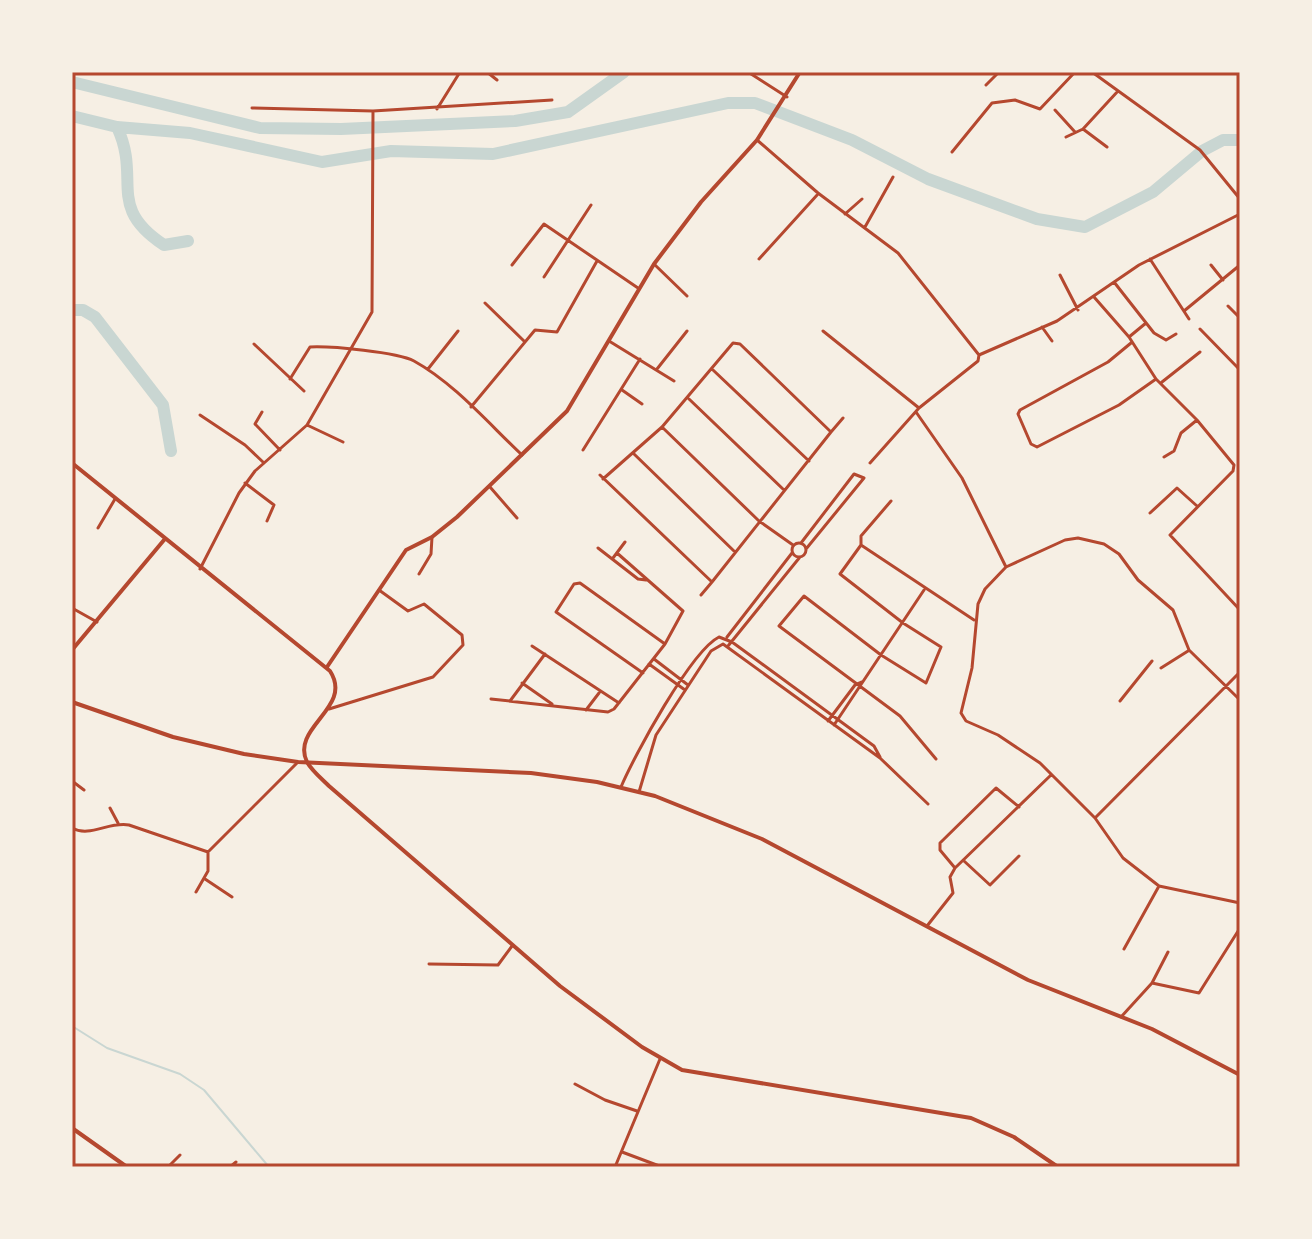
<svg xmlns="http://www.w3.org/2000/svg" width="1312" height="1239" font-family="Jost,sans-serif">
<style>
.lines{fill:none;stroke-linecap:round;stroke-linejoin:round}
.stream{stroke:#c9d6d2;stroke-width:2}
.river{stroke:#c9d6d2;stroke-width:12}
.minor{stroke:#b5482f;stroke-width:3}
.tertiary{stroke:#b5482f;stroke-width:4}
.secondary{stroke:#b5482f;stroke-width:4}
.neatline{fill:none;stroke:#b5482f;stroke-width:3}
</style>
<rect width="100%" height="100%" fill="#f6efe4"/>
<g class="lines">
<path class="stream" d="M72 1026 107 1048 180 1074 204 1090 269 1167"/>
<path class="river" d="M72 82 260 128 341 129 515 121 568 112 624 72
M72 116 117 127 190 133 322 162 391 151 493 154 728 103H755L852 140 928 179 1037 219 1085 227 1153 192 1202 151 1223 140H1240
M117 127C142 180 105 206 164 245L188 241
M72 310H83L95 317 163 405 171 451"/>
<path class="minor" d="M487 72 497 80
M748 72 787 97
M1092 72 1200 150 1240 199
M986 85 999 72
M252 108 373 111 552 100
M437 109 460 72
M1055 110 1075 132
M1083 129 1107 147
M1066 137 1083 129 1118 91
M757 140 818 193 898 253 979 355
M952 152 992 103 1015 100 1040 109 1075 72
M845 214 862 199
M865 227 893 177
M759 259 818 194
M1150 259 1189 319
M654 264 687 296
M512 265 544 224 638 288
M1211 265 1223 280
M1060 275 1078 310
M544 277 591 205
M1114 282 1154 333 1166 340 1176 334
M1094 297 1129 337 1156 379 1197 420 1234 465 1233 471 1170 535 1240 610
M485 303 525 342
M1228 306 1240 318
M1184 311 1240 265
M1042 327 1052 341
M1200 329 1240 370
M823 331 919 408
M1129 337 1146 323
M609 341 674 381
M1131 343 1108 362 1020 410 1018 414 1031 444 1037 447 1119 405 1156 379
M254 344 304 391
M428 369 458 331
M657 369 687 331
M713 370 809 461
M290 379 310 347C331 346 397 352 414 361 454 383 489 424 522 455
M1162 382 1200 352
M622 390 642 404
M689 399 784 490
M471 407 535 330 557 332 597 261
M262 412 255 424 280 450
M916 412 962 478 1006 567
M200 415 245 445 264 463
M307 425 343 442
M662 427 759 521 793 545
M831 432 843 418
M583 450 640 359
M633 453 735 552
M1164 457 1174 451 1181 433 1197 420
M870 463 919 408 978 361 979 355 1057 321 1139 265 1240 214
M600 475 712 582 701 595
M603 479 662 427 733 343 740 344 831 432 712 582
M245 483 274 505 267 521
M490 487 517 518
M891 501 861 536V545L974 620
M1150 513 1177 488 1197 506
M98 528 115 499
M792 550a7 7 0 1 1 14 0a7 7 0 1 1-14 0Z
M801 543 854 474 864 478 806 549
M861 545 840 574 903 623 941 647 926 683 881 655 804 596 779 626 900 716 936 759
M598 548 638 579 646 580
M613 558 625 542
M200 569 239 493 255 471 307 425 372 312 373 111
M419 574 431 554 432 537
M72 608 97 622
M727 637 792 553
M532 646 619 703
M728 646 800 557
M654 659 688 685
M649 664 685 690
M1161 668 1188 651
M643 673 556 612 574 584 580 583 665 644
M522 683 552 704
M491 699 608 712 614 709 665 644 683 611 617 553
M1240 700 1189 650 1173 610 1138 580 1119 554 1104 544 1078 538 1065 540 1006 567 985 589 978 604 972 668 961 713 966 721 998 735 1040 763 1095 818 1123 858 1159 886 1240 903
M510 701 545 654
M1120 701 1152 661
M329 709 433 677 463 645 462 635 424 604 408 611 379 590
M586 710 599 693
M828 721 855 685 862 682
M834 725 924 590
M72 781 84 790
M621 787C634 756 691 651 719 637L732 642 874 746 880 757
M639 792 656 735 711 651 723 644 880 758 928 804
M110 808 118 823
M1095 818 1240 672
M72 828C90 838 109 821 129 825L208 852 298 762
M964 861 990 885 1019 856
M955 868 940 850V843L996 788 1019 807
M205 879 232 897
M196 892 208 871V852
M927 926 953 893 950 877 955 868 1051 775
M1124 949 1159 886
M429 964 498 965 512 946
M1152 983 1199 993 1240 928
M1121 1017 1152 983 1168 952
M575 1084 605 1100 637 1111
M622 1152 662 1167
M168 1167 180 1155
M230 1167 236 1162
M615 1167 660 1059"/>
<path class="tertiary" d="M72 463 330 671C354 708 290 727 307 762 312 771 322 779 329 786L560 986 642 1047 682 1070 971 1118 1014 1137 1058 1167
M72 650 164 540
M327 667 406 550 432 537 457 517 567 411 654 264 701 202 757 140 800 72
M72 1128 127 1167"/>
<path class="secondary" d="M72 702 173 737 244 754 298 762 531 773 597 782 655 796 762 839 1028 980 1152 1029 1240 1075"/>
</g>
<rect width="1312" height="1239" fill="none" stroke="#f6efe4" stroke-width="148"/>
<rect x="74" y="74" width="1164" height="1091" class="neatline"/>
</svg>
